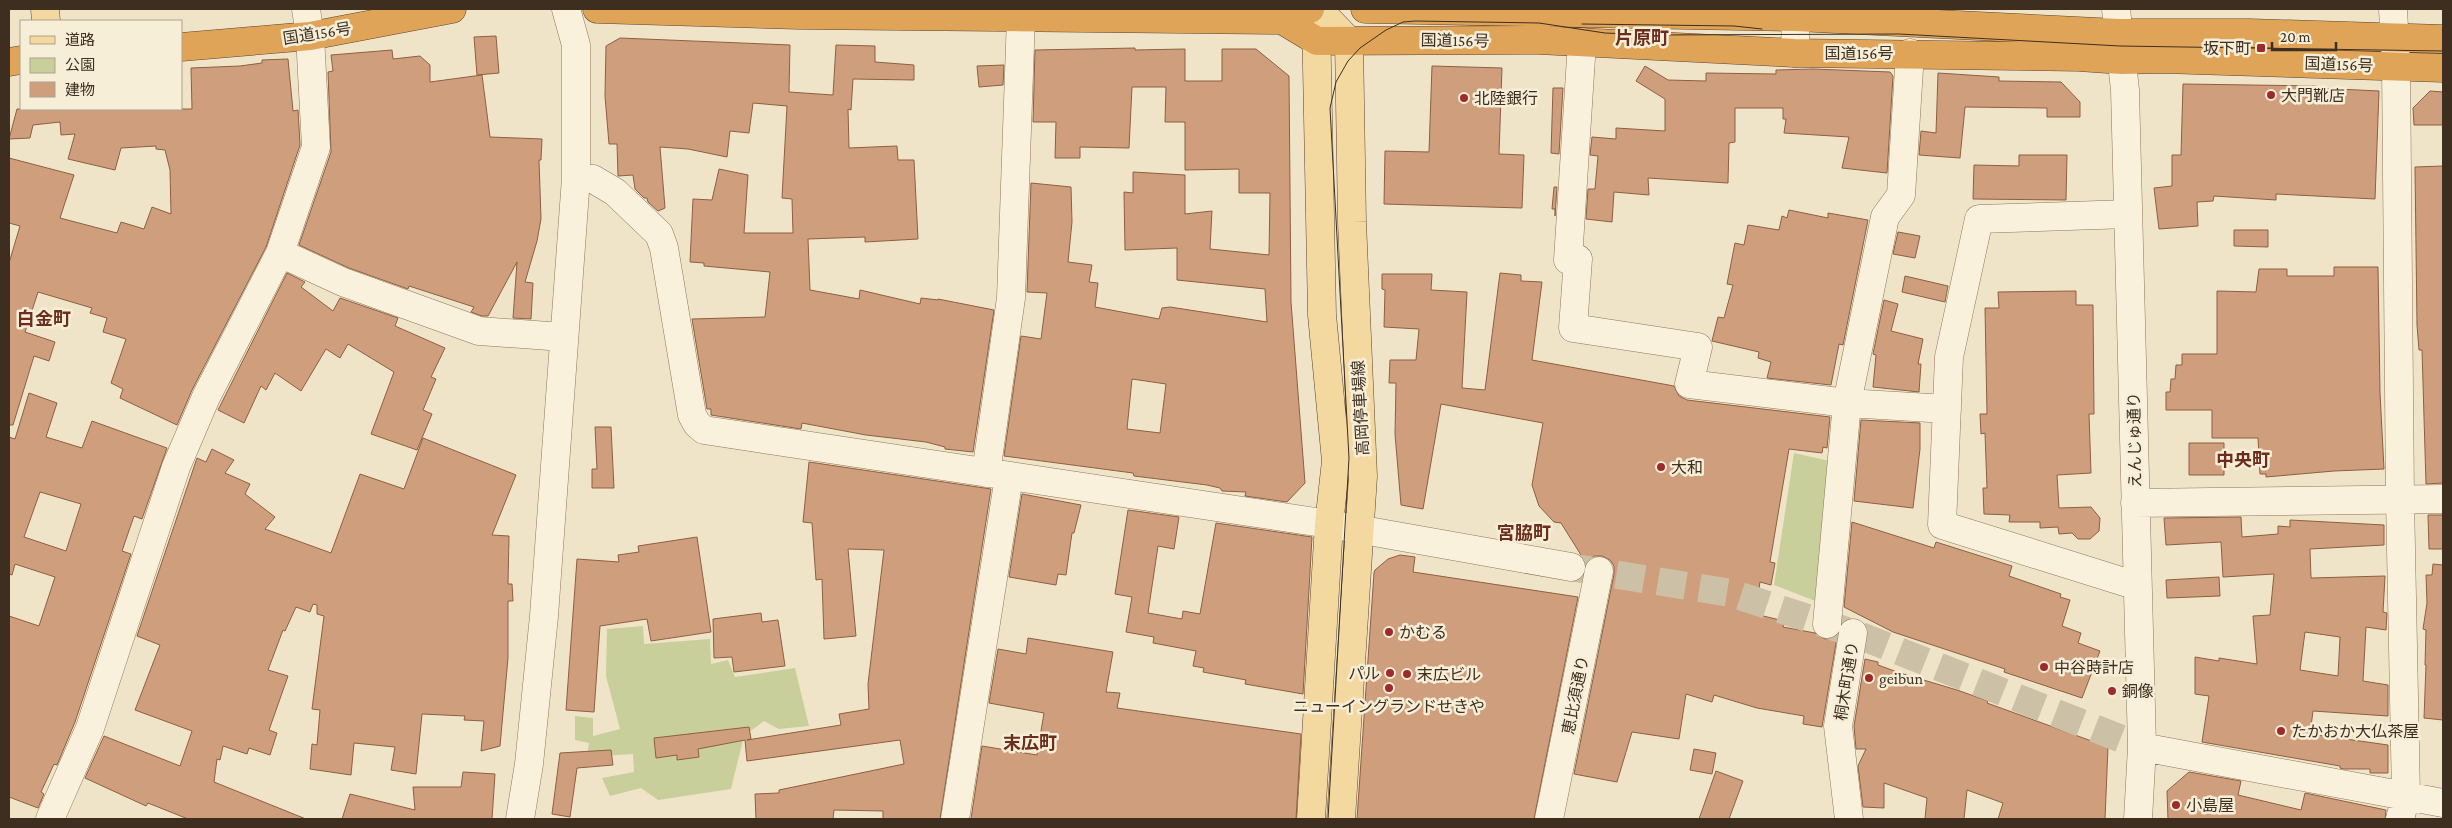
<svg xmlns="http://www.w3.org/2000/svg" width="2452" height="828" font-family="'Crimson Pro','Noto Sans JP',serif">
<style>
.green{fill:#c9cf9b}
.building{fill:#cf9f7d;stroke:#8d5f41;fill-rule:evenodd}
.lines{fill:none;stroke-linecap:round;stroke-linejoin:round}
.minor-tunnel{stroke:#ccc0a6;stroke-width:28;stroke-dasharray:28 14;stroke-linecap:butt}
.minor-casing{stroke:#8d765c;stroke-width:29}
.major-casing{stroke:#5b4430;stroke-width:29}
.highway-casing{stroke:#5b4430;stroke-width:29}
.minor{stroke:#faf1dc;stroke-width:28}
.major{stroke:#f3d9a0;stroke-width:28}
.highway{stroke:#e0a458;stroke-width:28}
.tram{stroke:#3d2e20;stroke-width:1}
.poi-dot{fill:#9e2a2b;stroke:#f7eed8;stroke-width:2}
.labels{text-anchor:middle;stroke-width:5;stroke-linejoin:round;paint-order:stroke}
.street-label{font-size:16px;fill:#3d2e20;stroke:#f7eed8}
.poi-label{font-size:16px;fill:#3d2e20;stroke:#f7eed8;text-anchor:start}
.neighbourhood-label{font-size:18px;font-weight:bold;fill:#6b2e1e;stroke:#f7eed8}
</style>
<rect width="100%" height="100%" fill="#f0e4c8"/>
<path class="green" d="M1794 453 1834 462 1823 604 1774 585Z
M643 626 644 644 710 639 711 664 728 660 735 677 795 668 809 726 779 729 764 721 744 736 731 789 658 800 641 788 610 796 602 778 634 772 633 754 587 757 589 743 575 740V716L593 718V736L620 729 606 676 607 629Z"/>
<path class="building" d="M496 36 499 73 477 75 474 37Z
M620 38 790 45 789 92 833 95 836 45 875 46V62L914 65V80L853 79 851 110 848 109 849 148 897 146 898 160H914L918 239 865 242V237L808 239 810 290 859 299 860 290 920 304 921 298 938 300V299L994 310 973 452 945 449V447L926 442 866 435 802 423 801 429 711 415V409H707L692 319 765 317 770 272 704 266V263L690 262 693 199 712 200 719 169 748 175 744 233H793L792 199 782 198 787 106 753 103 749 133 730 131 727 157 688 149 660 147 665 208 658 211 648 202 647 198H644L635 189 633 175 618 176 617 144H609L605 96 606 46Z
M1135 48V50L1185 49V81H1222V49H1256L1289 76 1291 302 1305 483 1287 502 1245 496 1246 492 1222 491 1220 488 1207 485 1134 476 1133 473 1004 456 1021 336 1041 339 1047 293 1027 292 1031 183 1071 187 1072 222 1068 262 1092 265 1089 282 1098 283 1095 307 1159 319 1162 308 1170 307 1267 322 1265 289 1177 280V248L1125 250 1124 192 1133 193V172L1185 175V214L1212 211 1210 249 1269 255 1270 193H1239V169L1185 170V122H1165L1166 87H1132L1129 148 1080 147V158H1055L1056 122H1033L1035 50ZM1132 379 1166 384 1160 433 1127 429Z
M392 50 393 59 420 56 430 65V82L482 75 490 137 542 139 541 160H539L541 219 537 241 525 282 533 283 531 319 513 318 517 262 488 316H482L471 312 474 307 409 286 408 289 349 268 299 245 331 152 328 72 333 71 331 55Z
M288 59 293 111 298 110 300 145 266 247 192 390 177 425 120 398 123 389 111 383 126 339 103 332 107 318 90 313 92 308 38 292 25 332 55 342 49 361 34 356 13 425H9V263L20 226 9 223V158L74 175 60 218 117 233 121 222 144 229 152 207 171 214 170 170 165 150 156 149V146L121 148 115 170 68 159 75 134 61 135 60 122 33 125 30 138 9 139 17 109H192L191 68 240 66 262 63V60Z
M1004 65 1003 85 979 87 977 66Z
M1432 66 1502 68 1499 154 1524 155 1522 208 1384 204 1385 151 1429 152Z
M1645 66 1668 80 1706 81V73L1776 74V70L1813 69 1890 72 1893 76 1887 173 1842 168 1849 137 1784 133 1786 119H1783V108H1735V142L1729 143 1728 183 1648 178 1649 195 1614 192 1612 222 1586 219 1588 189H1595L1598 156 1590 155 1592 137 1616 139V128L1665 131V99L1636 81Z
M1938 73 1999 77V81L2061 82 2080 102V117H2047V108L1965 107 1960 158 1919 155 1921 131 1936 133Z
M2183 84 2317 86V88L2379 91 2375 199 2276 194V200L2214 196 2213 201 2197 202 2198 226 2159 229 2154 188 2172 186V155H2181Z
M1553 88H1563L1559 154 1551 153Z
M2430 91 2443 92V125H2414L2413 108Z
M2019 155H2067L2066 200 1973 199 1974 165 2019 166Z
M2443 166V483L2426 484 2422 350H2419L2417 325 2415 167Z
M1554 187H1557L1555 216V209H1552Z
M1789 210 1828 218V213L1868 220 1843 345 1839 344 1831 385 1767 378 1771 362 1758 358 1759 352 1712 341 1718 317 1724 318 1733 285 1727 284 1735 243 1744 245 1748 225 1779 230 1782 216 1787 218Z
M2234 230H2268V247L2234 246Z
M1898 232 1920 236 1915 258 1893 254Z
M2334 267H2378L2380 393 2384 469 2334 471 2266 477V474H2260L2258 438H2212V410H2166V392H2170L2171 379H2175L2176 365H2182V354H2217V291L2256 292 2259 269H2287V276H2334Z
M287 273 305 282 301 287 333 311 340 298 398 318 395 326 445 348 431 377 436 379 423 410 432 414 417 450 371 434 394 372 348 344 340 358 326 349 301 391 275 373 266 390 261 386 244 423 218 410Z
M1500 273 1521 275V281L1542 282 1532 360 1674 386 1679 396 1687 400 1830 417 1827 448 1823 447 1822 453 1789 449 1770 562 1775 563 1771 585 1760 582 1755 614 1784 621 1783 627 1815 633 1825 639 1837 637 1822 727 1803 724 1804 716 1757 708 1714 695 1712 702 1686 694 1679 739 1632 732 1617 782 1574 774 1614 574V566L1610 560 1602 556H1594L1586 563 1561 523 1554 522 1539 506 1532 485 1543 423 1441 404 1423 509 1401 505 1395 434 1396 383H1389L1390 360H1416L1419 329 1384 327 1385 290 1382 289V274H1432L1431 290 1467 292 1462 388 1485 390Z
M1905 276 1948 286 1945 302 1902 292Z
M2076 291V305H2093L2094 414H2089L2091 473 2057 475 2059 508 2091 507 2100 518 2099 531 2090 539H2078L2072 533 2059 534 2058 527 2040 528V522H2009L2010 515 1984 514 1983 488H1987L1985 433 1981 434 1980 414H1987L1985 308H1999L1998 292Z
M1884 300 1898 304 1891 331 1923 339 1918 364H1921L1919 392 1873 387 1876 355 1873 354Z
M29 393 57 403 46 437 82 448 92 421 167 448 142 519 134 516 122 551 131 554 75 722 57 765 54 764 41 792 44 794 38 808 9 797V616L39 626 55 577 15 564 12 575 9 574V437L15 439ZM40 492 81 504 66 551 24 537Z
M1861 420 1920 423V449L1913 508 1854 501Z
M595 427H611L614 488H592V469H597Z
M423 438 516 475 492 535 509 536 508 584H512L513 601H508V658L500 746 481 751 484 721 464 720 465 716 422 714 416 774 391 770 395 747 354 743 351 775 310 769 312 744 317 745 320 710 312 709 324 616 317 614V605L313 604 310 612 296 607 285 631 283 630 268 670 288 676 269 730 277 733 270 755 249 748 247 754 223 746 220 760 217 759 214 782 306 819H188L148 803 146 806 85 778 104 736 180 766 192 731 135 710 160 645 137 636 197 458 206 462 212 449 234 460 225 473 250 484 245 494 275 517 265 529 331 553 360 474 404 489Z
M2189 443H2224V475H2189Z
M809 462 991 489 940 819H883V811L834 810 833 819H756L755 794 779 793V790L904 764 900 740 747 761 745 740 698 749 699 757 677 760V755L656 758 654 738 749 727 751 739 747 740 841 725 839 714 869 709 868 684 884 550 848 549 856 636 824 639 822 579 816 580 812 523 803 522Z
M1022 494 1081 505 1074 533H1072L1066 575 1058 574 1056 585 1009 577Z
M1128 510 1179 517 1174 549 1158 546 1148 613 1182 619 1183 611 1200 614 1216 523 1312 537 1303 694 1245 684 1246 680 1203 672 1204 668 1193 666 1196 651 1153 643 1154 637 1126 632 1132 597 1115 594Z
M2428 515H2443V549H2429Z
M2241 517 2242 537 2278 534V526L2290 527V520L2384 525V545L2310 549 2311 578 2385 576 2383 612 2387 613 2386 630 2366 627 2363 681 2388 685V716L2313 711 2310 734 2388 745V773H2370V769H2343L2340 768V766L2202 742 2209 696 2195 694V657L2219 661V658L2257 664 2253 616 2270 615 2274 574 2223 577 2221 542 2166 545 2164 518ZM2305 632 2340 637 2338 676 2300 670Z
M1852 522 1934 548 1936 542 2012 566 2009 576 2061 594 2060 597 2070 600 2062 626 2081 633 2078 643 2100 651 2082 698 2004 672 2005 669 1893 632 1844 607Z
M697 537 711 632 651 641 647 619 600 626 594 712 566 710 577 559 619 562 618 555 639 552 638 546Z
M1400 555 1415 557 1413 572 1578 597 1534 819H1357L1374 573 1375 570 1388 559Z
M2433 564 2443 565V720L2424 718 2426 665H2425L2426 630 2423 629 2427 603 2426 575H2432Z
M2219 577 2220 596 2167 598 2166 580Z
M761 613 762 622 778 620 785 666 734 672 732 657 714 658 713 619Z
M1028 638 1113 652 1106 692 1120 693 1117 708 1301 734 1296 819H971L982 746 1037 755 1044 713 989 703 998 649 1026 654Z
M1865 659 1878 662V665L1900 673 1957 690 1988 701 1987 703 2108 747 2105 819H1998L2003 803 1967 790 1964 819H1925L1927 798 1884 783V808L1863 807 1858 766 1866 749H1856L1854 726Z
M1694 749 1716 753 1712 774 1690 770Z
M611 750 613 765 577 768 570 817 552 814 560 753Z
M1716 771 1743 781 1729 819H1699Z
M463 772 495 774 492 819H342L350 794 415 810 413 787H461Z
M2189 772 2241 781 2238 795 2301 810 2305 793 2386 810 2385 819H2168L2167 791Z"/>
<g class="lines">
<path class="minor-tunnel" d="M1575 568 1731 593 1853 633 2142 747"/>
<g class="minor-casing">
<path id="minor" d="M2116 9 2125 90 2142 747 2138 819
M2393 9 2396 65 2400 499 2406 796 2400 819
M1582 42 1568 260 1578 259 1573 328 1698 347 1689 384 1847 403 1947 409
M1795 53 1796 9
M576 178 593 179 615 192 659 234 664 248 692 415 697 424 704 430 1329 524 1571 567
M2128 214 1979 219 1949 357 1942 525 2137 586
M280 253 343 282 479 331 563 337
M986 473 1011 298 1021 17
M2135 503 2443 499
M1827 624 1847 403 1885 217 1901 195 1910 53
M2142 747 2443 803
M50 819 90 728 176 467 206 397 280 253 316 147 310 36 306 9
M520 819 529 764 544 616 576 178V45L566 9
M955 819 1009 477
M1549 819 1599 571
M1849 819 1838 726 1853 633"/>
</g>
<g class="major-casing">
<path id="major" d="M45 9 46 21
M1318 9 1349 41 1352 222 1363 476 1341 819
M1311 819 1329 524 1336 461 1322 315 1316 17"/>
</g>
<g class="highway-casing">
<path id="highway" d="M597 9 799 15 1282 20 1310 9
M1365 9 1796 17 2118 33H2250L2443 39
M1282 20 1317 41 1538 40 1795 53 2079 57 2122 60 2163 59 2443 68
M181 47 310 36 452 9
M9 62 21 60"/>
</g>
<use href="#minor" class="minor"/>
<use href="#major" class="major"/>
<use href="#highway" class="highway"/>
<path class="tram" d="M1582 24 1734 26 1762 29
M1328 819 1349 458 1330 108 1336 82 1348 61 1360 48 1386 30 1403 22 1415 21 1539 23 1605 33 1655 35 1899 34 2120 46 2443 51"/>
</g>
<g class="poi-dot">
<rect x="2256" y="43" width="10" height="10" rx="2.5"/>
<circle cx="2271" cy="95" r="5"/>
<circle cx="1464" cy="98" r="5"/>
<circle cx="1661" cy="467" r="5"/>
<circle cx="1389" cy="632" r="5"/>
<circle cx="2044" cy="667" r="5"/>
<circle cx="1390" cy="673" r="5"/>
<circle cx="1407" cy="674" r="5"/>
<circle cx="1869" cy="678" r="5"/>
<circle cx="1389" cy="688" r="5"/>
<circle cx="2112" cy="691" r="5"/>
<circle cx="2281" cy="731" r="5"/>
<circle cx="2176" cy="805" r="5"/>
</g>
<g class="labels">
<g class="street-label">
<text transform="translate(317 33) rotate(-9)" y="6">国道156号</text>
<text transform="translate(1455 40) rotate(1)" y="6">国道156号</text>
<text x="1859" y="59">国道156号</text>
<text transform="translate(2339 64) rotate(2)" y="6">国道156号</text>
<text transform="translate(1360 408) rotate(-93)" y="6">高岡停車場線</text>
<text transform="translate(2134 440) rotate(-91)" y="6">えんじゅ通り</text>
<text transform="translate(1846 681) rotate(-81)" y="6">桐木町通り</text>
<text transform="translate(1575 695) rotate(-79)" y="6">恵比須通り</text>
</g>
<g class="poi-label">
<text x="2251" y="54" text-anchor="end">坂下町</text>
<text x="2281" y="101">大門靴店</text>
<text x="1474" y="104">北陸銀行</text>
<text x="1671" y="473">大和</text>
<text x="1399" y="638">かむる</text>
<text x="2054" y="673">中谷時計店</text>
<text x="1380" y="679" text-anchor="end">パル</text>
<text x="1417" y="680">末広ビル</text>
<text x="1879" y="684">geibun</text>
<text x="2122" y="697">銅像</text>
<text x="1389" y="712" text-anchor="middle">ニューイングランドせきや</text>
<text x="2291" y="737">たかおか大仏茶屋</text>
<text x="2186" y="811">小島屋</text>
</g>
<g class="neighbourhood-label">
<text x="1642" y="44">片原町</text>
<text x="44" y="325">白金町</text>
<text x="2243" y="466">中央町</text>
<text x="1524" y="539">宮脇町</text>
<text x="1030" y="749">末広町</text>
</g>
</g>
<rect width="2452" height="828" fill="none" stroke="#3d2e20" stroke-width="20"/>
<rect x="20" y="20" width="162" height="90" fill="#f7eed8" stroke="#ada18e"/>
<rect x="30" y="36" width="25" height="8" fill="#f3d9a0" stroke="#ada18e"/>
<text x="65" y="45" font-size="15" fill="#3d2e20">道路</text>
<rect x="30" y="58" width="25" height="15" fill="#c9cf9b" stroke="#ada18e"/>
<text x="65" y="70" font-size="15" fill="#3d2e20">公園</text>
<rect x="30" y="82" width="25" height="15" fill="#cf9f7d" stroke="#ada18e"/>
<text x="65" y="95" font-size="15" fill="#3d2e20">建物</text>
<path d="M2272 42v8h64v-8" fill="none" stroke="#3d2e20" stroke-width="2.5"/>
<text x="2280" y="42" font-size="15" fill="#3d2e20" stroke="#f7eed8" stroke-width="4" paint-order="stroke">20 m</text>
</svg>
